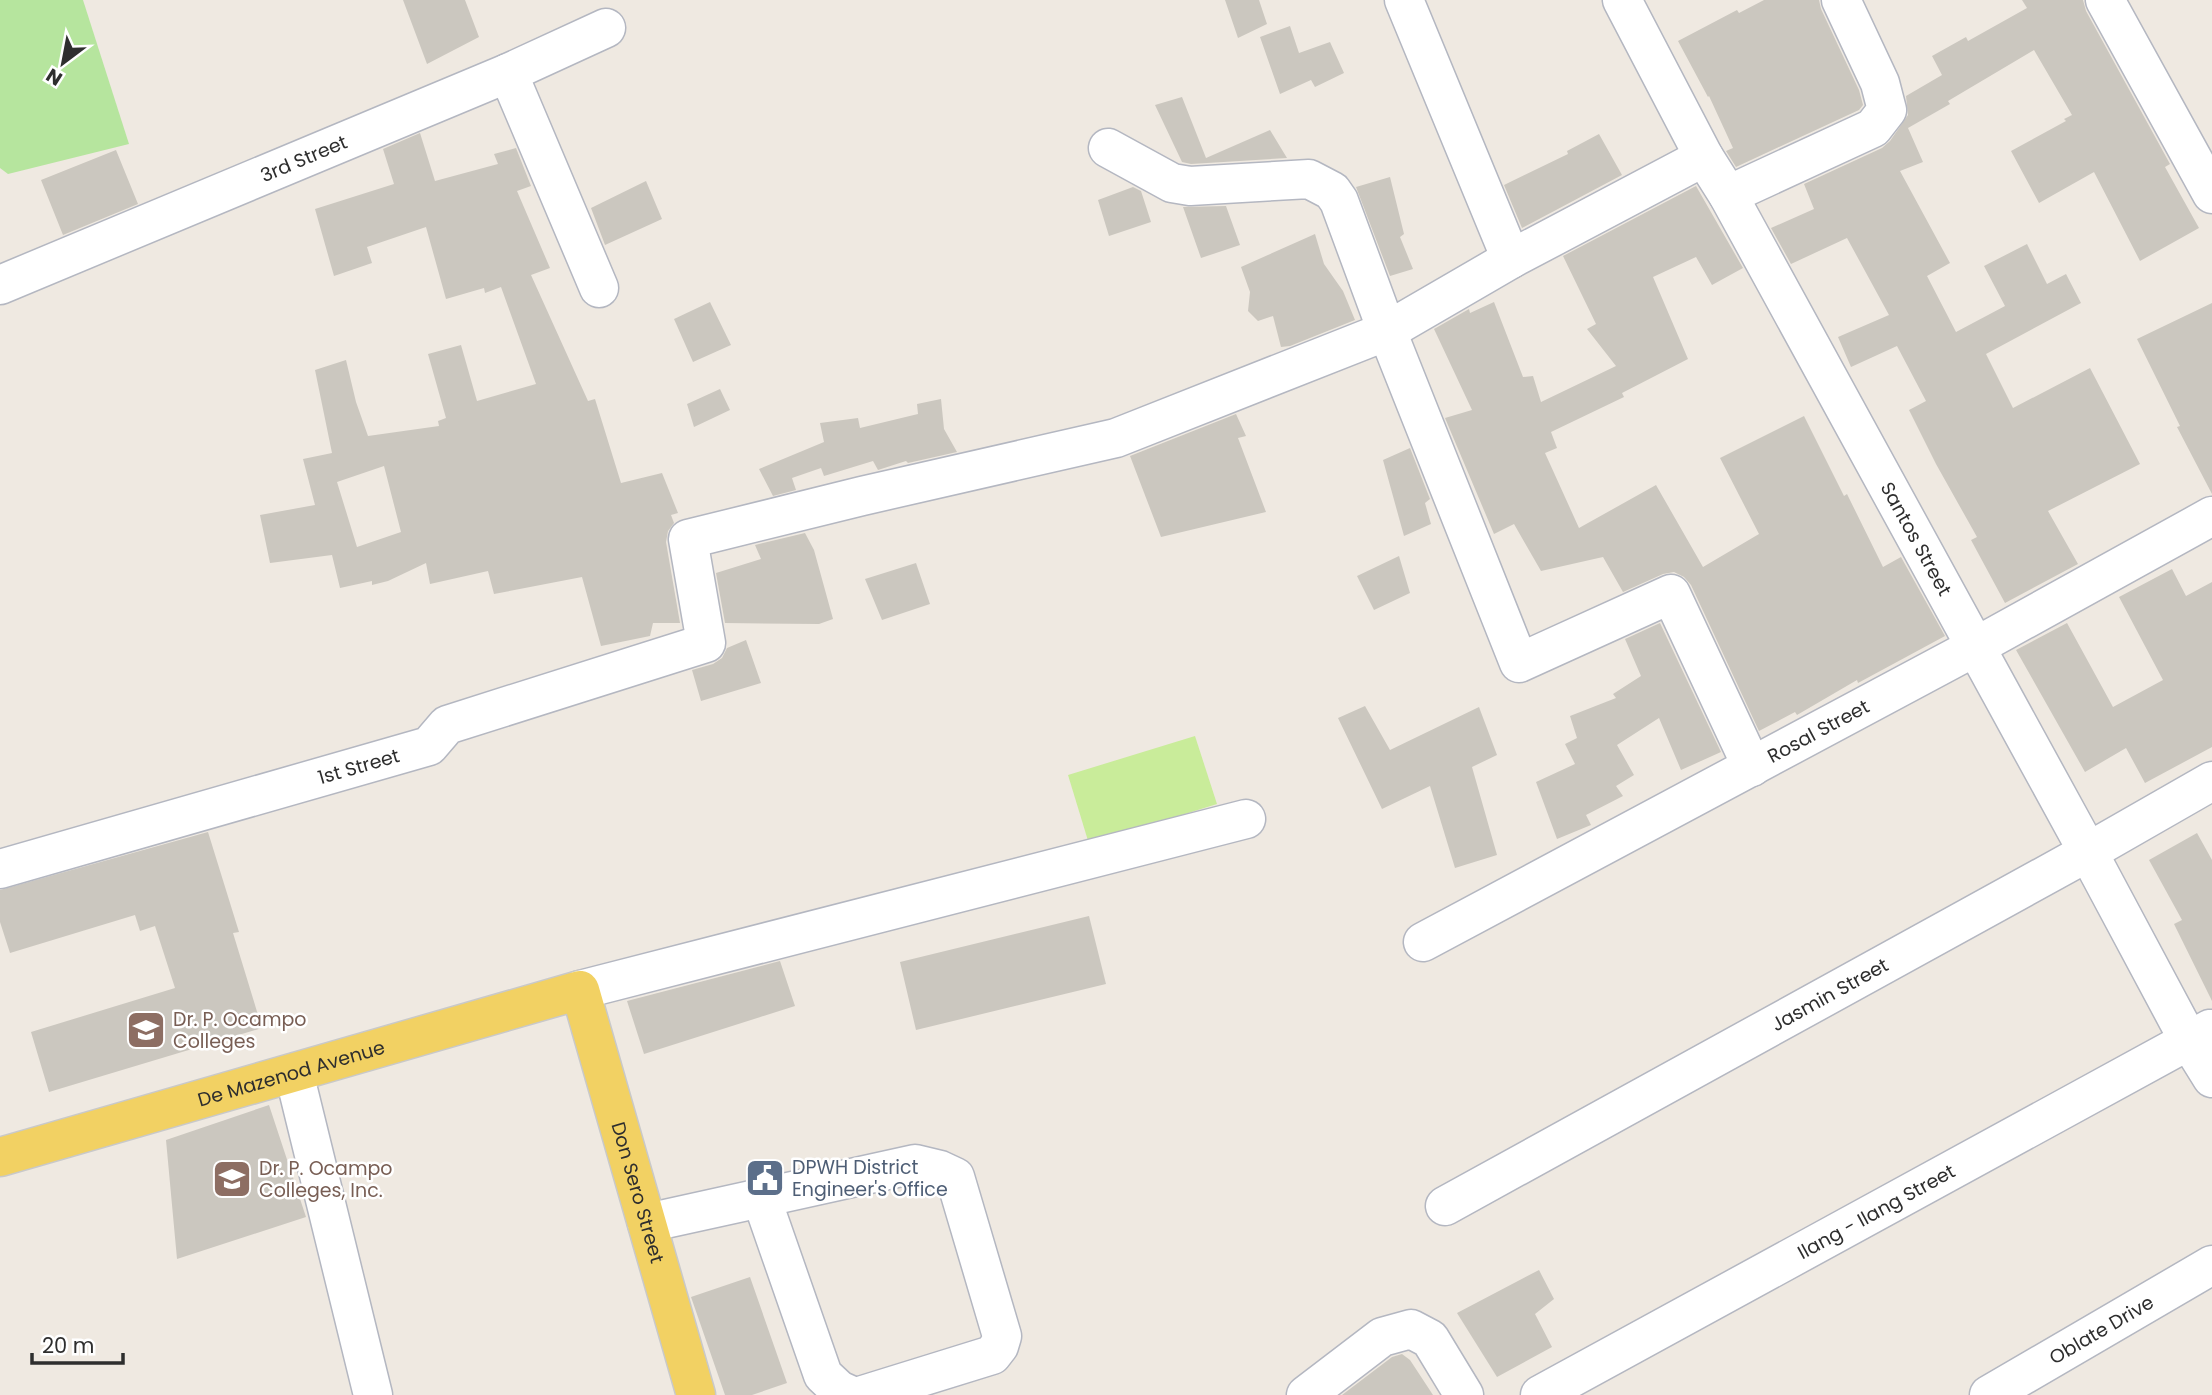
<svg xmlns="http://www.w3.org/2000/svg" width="2212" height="1395" font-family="Poppins,sans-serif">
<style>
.green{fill:#b6e59e}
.pitch{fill:#c9ec9a}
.building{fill:#cbc7bf;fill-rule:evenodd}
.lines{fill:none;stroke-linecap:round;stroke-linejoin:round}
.minor-casing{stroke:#b4b7c1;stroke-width:41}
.major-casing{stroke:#c9c9c9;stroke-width:41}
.minor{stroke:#fff;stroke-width:38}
.major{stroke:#f2d163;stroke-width:38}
.labels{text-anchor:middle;stroke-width:5;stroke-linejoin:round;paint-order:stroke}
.street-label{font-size:19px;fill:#2e2e2e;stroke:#fff}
.education-label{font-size:19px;fill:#785e54;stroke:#fff;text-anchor:start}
.service-label{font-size:19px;fill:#4e5e75;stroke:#fff;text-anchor:start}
</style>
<rect width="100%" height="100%" fill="#efe9e1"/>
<path class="green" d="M0 0H83L129 144 8 174 0 168Z"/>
<path class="pitch" d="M1195 736 1217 804 1089 844 1068 775Z"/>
<path class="building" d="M403 0H465L479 37 427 64Z
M1225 0H1259L1267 24 1238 38Z
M1764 0H1819L1821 9 1859 90 1863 105 1859 110 1736 167 1726 151 1733 148 1709 96 1708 97 1678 41 1737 10 1739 13Z
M2022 0H2083L2086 11 2170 164 2165 167 2199 228 2140 261 2094 172 2039 203 2011 151 2066 121 2064 119 2072 115 2034 50 1948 101 1950 104 1908 128 1923 162 1900 171 1950 263 1927 276 1956 332 2005 306 1984 266 2027 244 2047 284 2066 274 2081 303 1986 354 2013 408 2090 368 2140 464 2048 511 2078 564 2005 603 1971 540 1977 537 1936 464 1909 410 1926 401 1897 346 1851 367 1838 337 1889 315 1847 238 1791 264 1771 228 1814 209 1804 184 1882 148 1890 141 1908 115 1906 96 1942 75 1932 56 1966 37 1968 41 2027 8Z
M1290 26 1299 53 1330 42 1344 73 1315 87 1311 80 1280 94 1260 37Z
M1182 97 1206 158 1270 130 1287 158 1191 164 1182 162 1155 105Z
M420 133 435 181 498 164 494 154 516 148 531 186 517 191 550 268 531 275 588 401 595 399 621 483 662 473 678 513 671 515 674 523 668 531 666 542 680 623H653L650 636 601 646 582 577 494 594 488 571 430 584 426 563 388 581 372 585V581L340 588 332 555 270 563 260 515 315 505 303 459 332 453 315 370 346 360 356 402 368 436 439 426 438 421 446 418 428 354 461 345 477 401 536 384 501 287 485 293 484 288 446 299 426 227 367 247 372 263 334 276 315 209 394 184 383 149ZM384 466 401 532 357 547 337 482Z
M1599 134 1622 175 1522 228 1504 185 1568 154 1567 151Z
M116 150 138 204 63 235 41 180Z
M1390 177 1404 234 1400 237 1413 269 1390 276 1356 187Z
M646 181 662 219 605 245 591 208Z
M1696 186 1743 268 1712 285 1696 257 1653 277 1688 359 1622 393 1624 397 1551 432 1557 448 1545 453 1579 528 1656 485 1703 567 1759 534 1720 458 1804 416 1844 496 1847 494 1883 567 1901 557 1945 636 1858 683 1857 680 1797 715 1795 712 1759 731 1691 585 1684 577 1674 572 1663 574 1623 592 1603 557 1541 571 1514 524 1494 534 1445 418 1472 410 1434 329 1469 309 1470 313 1494 302 1523 377 1533 376 1541 402 1616 366 1587 329 1596 324 1563 256Z
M1133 187 1141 191 1151 222 1109 236 1098 200Z
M1226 206 1240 245 1201 258 1183 207Z
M1315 234 1324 264 1343 291 1355 320 1290 346 1281 347 1273 316 1258 321 1248 311 1250 292 1241 267Z
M710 302 731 345 693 362 674 319Z
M2212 303V494L2177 427 2180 426 2137 339Z
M720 389 730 410 694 427 687 404Z
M941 399 944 429 957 452 908 463 906 461 878 470 873 461 824 476 821 468 792 478 796 490 773 496 759 469 824 442 820 423 858 418 860 428 918 414 917 404Z
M1236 414 1246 436 1238 438 1266 512 1161 537 1130 456Z
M1410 448 1430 499 1425 503 1431 524 1404 536 1383 460Z
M805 533 814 550 833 619 819 624 725 623 716 573 761 559 755 545Z
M1399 556 1410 593 1374 610 1357 576Z
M916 563 930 604 882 620 865 579Z
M2172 569 2186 596 2212 582V747L2145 783 2126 748 2085 772 2016 650 2067 623 2113 707 2163 680 2119 597Z
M1660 623 1721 752 1681 770 1659 718 1617 745 1634 775 1616 786 1623 796 1586 815 1591 825 1557 839 1536 782 1575 764 1565 744 1577 738 1570 716 1616 698 1613 694 1641 676 1625 639Z
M746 640 761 683 701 701 692 670 713 664 722 658 727 648Z
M1365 706 1390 750 1479 707 1497 755 1472 767 1497 855 1455 868 1430 786 1382 809 1338 718Z
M208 832 239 932 233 933 262 1028 49 1092 31 1032 175 988 155 926 140 931 135 915 10 953 0 922V890Z
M2197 833 2212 860V1001L2174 924 2182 920 2149 860Z
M1089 916 1106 984 916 1030 900 962Z
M780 961 795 1006 644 1054 627 1001Z
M269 1105 306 1217 177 1259 166 1140Z
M1539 1270 1554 1299 1535 1314 1552 1347 1497 1377 1457 1313Z
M750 1277 787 1383 752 1395H725L691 1297Z
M1402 1354 1410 1360 1433 1395H1342L1392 1357Z"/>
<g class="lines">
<g class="minor-casing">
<g id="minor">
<path d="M1404 0 1511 259"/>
<path id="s1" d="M1622 0 1704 157 1728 195 2088 852 2189 1041 2212 1078"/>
<path d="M2105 0 2212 194"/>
<path d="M508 73 599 288"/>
<path d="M1108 148 1172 183 1190 186 1309 179 1332 191 1339 201 1387 331 1519 663 1671 594 1752 767"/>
<path d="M1728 195 1873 128 1887 110 1880 83 1841 0"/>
<path id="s2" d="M0 285 508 73 606 28"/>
<path id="s3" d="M0 869 429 746 447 725 706 643 688 539 862 496 1116 438 1387 331 1511 259 1704 157"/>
<path id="s4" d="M1423 942 1975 647 2212 516"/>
<path d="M580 990 1246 819"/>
<path d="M294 1073 373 1395"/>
<path d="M761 1197 823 1375 839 1390 850 1395"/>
<path id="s5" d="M1445 1206 2088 852 2212 781"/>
<path d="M647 1223 915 1164 940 1170 955 1177 1002 1336 999 1346 992 1355 863 1395"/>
<path d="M1306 1395 1382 1337 1411 1329 1430 1339 1464 1395"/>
<path id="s6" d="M1540 1395 2210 1029"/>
<path id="s7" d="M1989 1395 2212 1265"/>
</g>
</g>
<g class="major-casing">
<g id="major">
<path id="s8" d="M0 1157 580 990 696 1395"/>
</g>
</g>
<use href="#minor" class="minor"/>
<use href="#major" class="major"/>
</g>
<defs>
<g id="university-square" transform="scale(2.0125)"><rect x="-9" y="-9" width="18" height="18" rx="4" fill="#8d6e63" stroke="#fff"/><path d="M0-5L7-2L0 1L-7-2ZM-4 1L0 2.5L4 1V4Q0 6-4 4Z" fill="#fff"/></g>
<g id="civic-square" transform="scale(2.0125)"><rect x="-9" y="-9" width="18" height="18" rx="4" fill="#5c6f8a" stroke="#fff"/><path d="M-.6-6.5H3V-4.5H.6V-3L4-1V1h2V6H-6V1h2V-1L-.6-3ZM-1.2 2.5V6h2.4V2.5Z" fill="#fff"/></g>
</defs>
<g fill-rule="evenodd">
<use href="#university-square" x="146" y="1030"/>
<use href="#civic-square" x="765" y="1178"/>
<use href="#university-square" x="232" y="1179"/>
</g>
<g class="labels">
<g class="street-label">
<text dy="7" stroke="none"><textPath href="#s2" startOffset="329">3rd Street</textPath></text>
<text dy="7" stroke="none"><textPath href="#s1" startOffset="614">Santos Street</textPath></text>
<text dy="7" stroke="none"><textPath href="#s4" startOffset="448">Rosal Street</textPath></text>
<text dy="7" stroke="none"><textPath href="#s3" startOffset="373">1st Street</textPath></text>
<text dy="7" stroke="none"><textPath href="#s5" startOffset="439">Jasmin Street</textPath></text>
<text dy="7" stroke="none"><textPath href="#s8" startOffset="303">De Mazenod Avenue</textPath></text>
<text dy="7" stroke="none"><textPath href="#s8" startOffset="814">Don Sero Street</textPath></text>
<text dy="7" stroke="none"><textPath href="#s6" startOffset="383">Ilang - Ilang Street</textPath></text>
<text dy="7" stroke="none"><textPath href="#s7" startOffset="130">Oblate Drive</textPath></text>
</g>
<g class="education-label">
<text x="173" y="1026">Dr. P. Ocampo<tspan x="173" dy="22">Colleges</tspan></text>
<text x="259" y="1175">Dr. P. Ocampo<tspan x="259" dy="22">Colleges, Inc.</tspan></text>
</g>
<g class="service-label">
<text x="792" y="1174">DPWH District<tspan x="792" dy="22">Engineer's Office</tspan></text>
</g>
</g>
<g transform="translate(63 63) rotate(212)" stroke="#ffffff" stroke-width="5" paint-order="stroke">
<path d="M0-5L12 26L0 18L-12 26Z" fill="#2e2e2e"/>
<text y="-10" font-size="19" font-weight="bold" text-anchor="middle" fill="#2e2e2e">N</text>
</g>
<path d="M32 1353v10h91v-10" fill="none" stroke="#2e2e2e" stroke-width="3.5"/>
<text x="42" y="1353" font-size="21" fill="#2e2e2e" stroke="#ffffff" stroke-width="5" paint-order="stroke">20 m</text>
</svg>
